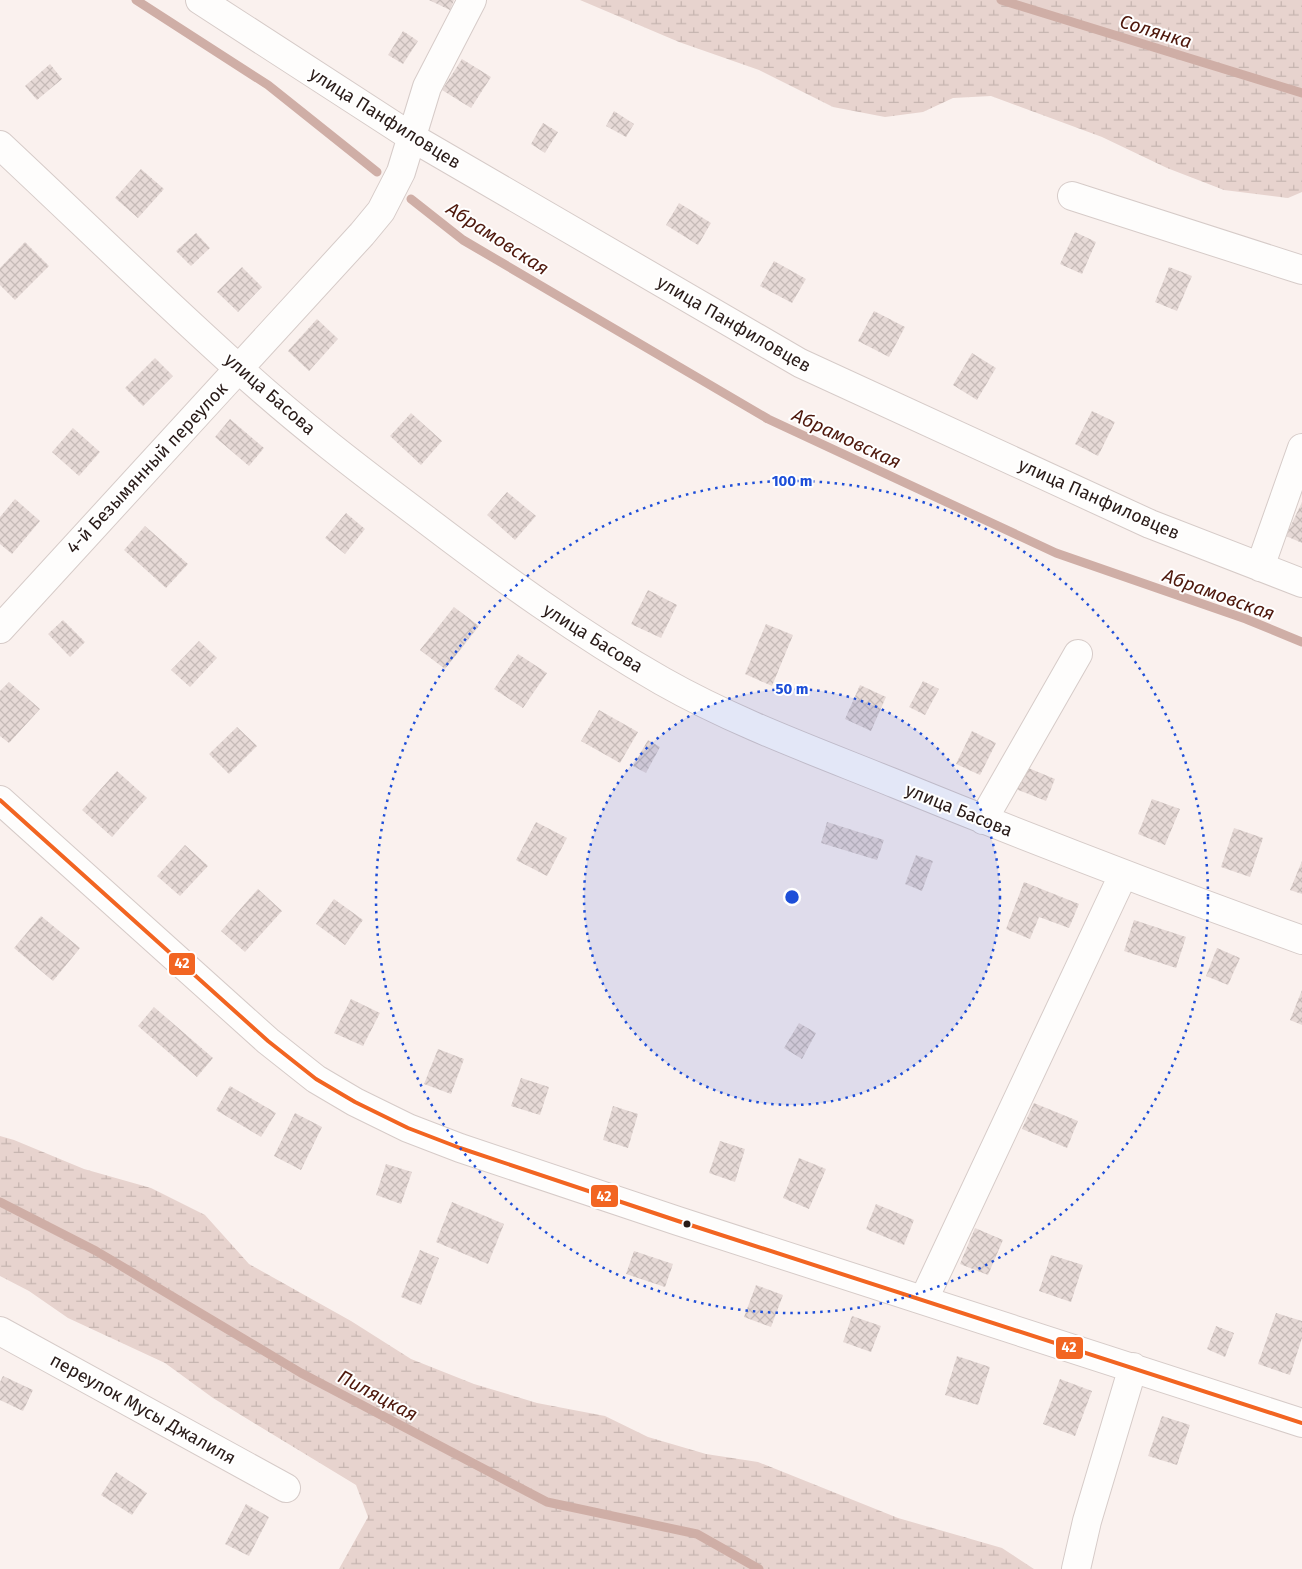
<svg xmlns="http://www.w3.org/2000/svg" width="1302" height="1569" font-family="'Fira Sans',sans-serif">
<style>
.wetland{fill:url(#wetland-marsh)}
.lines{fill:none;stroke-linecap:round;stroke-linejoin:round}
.stream{stroke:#cfaea6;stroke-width:9}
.building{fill:url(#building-cross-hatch)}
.minor-casing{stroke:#d6cbc8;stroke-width:30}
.minor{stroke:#fefdfc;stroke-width:28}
.bus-1-casing{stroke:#fff;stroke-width:8}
.bus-1{stroke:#f26522;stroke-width:4}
.ring{fill:none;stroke:#1d4ed8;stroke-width:2.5;stroke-dasharray:2.5 5}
.bus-dot{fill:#291b18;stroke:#fff;stroke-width:2}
.labels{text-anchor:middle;stroke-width:4;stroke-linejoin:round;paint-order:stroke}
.street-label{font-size:18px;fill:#291b18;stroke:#fff}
.water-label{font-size:19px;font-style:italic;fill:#4e180c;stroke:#fff}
.centre{fill:#1d4ed8;stroke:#fff;stroke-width:2.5}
.ring-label{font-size:15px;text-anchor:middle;font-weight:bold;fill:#1d4ed8;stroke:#fff;stroke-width:4;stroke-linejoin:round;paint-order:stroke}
.line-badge{stroke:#fff;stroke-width:2}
.badge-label{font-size:14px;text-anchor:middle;font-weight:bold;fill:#fff}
</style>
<defs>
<pattern id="wetland-marsh" width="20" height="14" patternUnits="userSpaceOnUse" patternTransform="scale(1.25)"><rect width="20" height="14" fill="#e7d3ce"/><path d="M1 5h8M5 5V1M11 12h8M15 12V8" fill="none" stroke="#c6b5b0"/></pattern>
<pattern id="building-cross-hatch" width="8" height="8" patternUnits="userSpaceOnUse" patternTransform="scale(1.25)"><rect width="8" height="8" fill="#e6d9d6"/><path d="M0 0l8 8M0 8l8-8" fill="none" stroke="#c5bab7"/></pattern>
</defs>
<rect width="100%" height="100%" fill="#faf1ee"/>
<path class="wetland" d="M580 0H1302V192L1288 198 1224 190 1167 168 1102 137 991 96 953 98 923 112 885 117 833 107 759 70 679 42Z
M0 1136 14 1140 84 1169 151 1188 205 1215 249 1264 351 1321 411 1359 474 1384 537 1403 605 1416 648 1437 706 1454 758 1462 898 1518 1002 1548 1034 1569H339L368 1517 356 1485 213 1398 165 1363 68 1318 29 1291 0 1276Z"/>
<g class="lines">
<path class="stream" d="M136 0 268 85 377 172
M1001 0 1302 93
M411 199 463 240 768 419 1056 553 1246 619 1302 642
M0 1202 96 1251 301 1373 547 1502 697 1534 759 1569"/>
</g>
<path class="building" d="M429 0H454L450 10Z
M403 31 418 41 403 64 388 55Z
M462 59 491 77 471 108 442 90Z
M50 64 62 79 37 100 25 86Z
M614 111 634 124 626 137 606 126Z
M543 123 558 132 545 153 531 144Z
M141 169 164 189 138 218 115 198Z
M679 203 711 223 698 245 666 225Z
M1075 232 1096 242 1082 274 1060 264Z
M196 233 210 248 191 266 176 251Z
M25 242 49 266 15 300 0 285V268Z
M774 261 806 279 792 303 760 286Z
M242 267 262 287 238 312 217 292Z
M1169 267 1192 276 1177 311 1155 302Z
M874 311 905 327 889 357 858 341Z
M317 319 338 339 309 371 288 351Z
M972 353 996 368 977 400 953 385Z
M155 358 173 376 143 406 125 388Z
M1092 411 1115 422 1098 456 1075 444Z
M411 413 442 441 421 465 390 436Z
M230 419 264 448 249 466 215 437Z
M73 428 100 452 79 476 52 452Z
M507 492 536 516 515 540 487 515Z
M15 499 40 521 12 554 0 544V517Z
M1302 502V543L1286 536Z
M346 513 365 529 345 554 325 538Z
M145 526 188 564 166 588 124 550Z
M648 590 677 605 661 638 631 624Z
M454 607 479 626 445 669 420 650Z
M63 620 85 642 70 657 48 634Z
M766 624 793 635 772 686 745 674Z
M199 641 217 658 190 687 171 670Z
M518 654 547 673 523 708 494 689Z
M923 681 939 689 925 715 909 707Z
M9 682 40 709 9 743 0 736V691Z
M860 685 886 697 871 731 845 719Z
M599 710 638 732 620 763 581 741Z
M237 727 257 746 229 774 209 754Z
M972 731 996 743 980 775 956 764Z
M648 740 660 747 646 773 633 766Z
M1026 767 1055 779 1046 801 1016 789Z
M117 771 147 798 112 837 82 810Z
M1152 799 1180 809 1165 845 1138 834Z
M536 822 567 838 547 876 516 860Z
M827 822 884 840 877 860 821 843Z
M1234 828 1263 838 1250 877 1221 867Z
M185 845 208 866 180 896 157 876Z
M916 855 933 861 922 891 905 884Z
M1302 861V894L1290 890Z
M1024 882 1079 904 1069 928 1039 917 1030 939 1006 929Z
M258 889 282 911 245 952 221 931Z
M334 899 363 920 345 945 316 924Z
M41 916 80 948 53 981 14 948Z
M1134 920 1186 937 1176 968 1124 951Z
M1217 948 1240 958 1228 985 1206 976Z
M1302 990V1025L1290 1020Z
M351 999 380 1013 363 1046 334 1033Z
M154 1007 213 1058 197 1077 138 1026Z
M799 1023 816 1033 802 1059 784 1048Z
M438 1049 464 1059 451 1094 424 1084Z
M521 1078 549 1087 540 1115 511 1106Z
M230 1086 276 1113 261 1137 216 1110Z
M1034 1103 1078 1121 1067 1148 1022 1129Z
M613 1106 638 1114 628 1148 603 1140Z
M295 1113 322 1127 301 1170 274 1156Z
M720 1141 745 1149 735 1182 709 1173Z
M799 1158 826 1169 809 1209 783 1198Z
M386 1164 412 1172 401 1204 376 1195Z
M452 1202 504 1224 488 1264 436 1242Z
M876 1204 914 1220 904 1245 866 1229Z
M975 1228 1003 1240 988 1275 960 1264Z
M420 1250 439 1258 421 1305 401 1297Z
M634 1251 673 1264 665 1287 626 1274Z
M1051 1255 1083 1265 1071 1302 1039 1291Z
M756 1285 783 1295 771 1327 744 1317Z
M1276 1313 1302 1321V1338L1290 1375 1258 1364Z
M852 1316 881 1326 871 1352 843 1342Z
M1216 1326 1234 1333 1225 1357 1207 1349Z
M957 1356 990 1367 978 1405 945 1395Z
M3 1376 33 1390 23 1411 0 1400V1382Z
M1060 1379 1092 1391 1075 1436 1043 1424Z
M1162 1416 1190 1425 1177 1465 1148 1456Z
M116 1472 147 1493 132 1515 101 1495Z
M246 1504 269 1517 249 1556 225 1544Z"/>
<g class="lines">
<g class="minor-casing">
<path id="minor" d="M200 0 413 138 800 363 1150 524 1302 583
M0 145C79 219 157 295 238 368 297 422 361 471 425 519 501 577 578 633 662 681 736 723 817 752 896 784 1031 839 1166 891 1302 940
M1072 196 1302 270
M1260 567 1302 448
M0 629 362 234 381 211 401 172 427 87 472 0
M0 800 268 1041 316 1079 355 1102 408 1128 460 1148 678 1221 1302 1423
M983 820 1078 654
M924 1299 1123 875
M0 1331 286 1488
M1076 1569 1087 1521 1133 1367"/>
</g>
<use href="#minor" class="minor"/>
<g class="bus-1-casing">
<path id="bus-1" d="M0 800 268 1041 316 1079 355 1102 408 1128 460 1148 678 1221 1302 1423"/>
</g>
<use href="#bus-1" class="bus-1"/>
</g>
<circle cx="792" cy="897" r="208" fill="#1d4ed8" fill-opacity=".12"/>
<g class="ring">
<circle cx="792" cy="897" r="208"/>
<circle cx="792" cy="897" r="416"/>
</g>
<circle class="bus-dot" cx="687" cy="1224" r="4.5"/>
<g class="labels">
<g class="street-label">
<text transform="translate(385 118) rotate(32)" y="6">улица Панфиловцев</text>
<text transform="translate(734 324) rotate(30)" y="6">улица Панфиловцев</text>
<text transform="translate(270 394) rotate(41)" y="6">улица Басова</text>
<text transform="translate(147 468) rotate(-47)" y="6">4-й Безымянный переулок</text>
<text transform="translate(1099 499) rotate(24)" y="6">улица Панфиловцев</text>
<text transform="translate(593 638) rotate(32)" y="6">улица Басова</text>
<text transform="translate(959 810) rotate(22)" y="6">улица Басова</text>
<text transform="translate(143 1409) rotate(29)" y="6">переулок Мусы Джалиля</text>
</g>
<g class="water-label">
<text transform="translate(1156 31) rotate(17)" y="7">Солянка</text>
<text transform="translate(498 238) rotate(33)" y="7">Абрамовская</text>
<text transform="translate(847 438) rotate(25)" y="7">Абрамовская</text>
<text transform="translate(1219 594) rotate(20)" y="7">Абрамовская</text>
<text transform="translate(378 1395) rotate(28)" y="7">Пиляцкая</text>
</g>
</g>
<circle cx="792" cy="897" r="8" class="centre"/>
<g class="ring-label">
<text x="792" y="486">100 m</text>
<text x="792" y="694">50 m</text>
</g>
<g class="line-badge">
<rect x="168" y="952" width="28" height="24" rx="5" fill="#f26522"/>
<rect x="590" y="1184" width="29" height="24" rx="5" fill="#f26522"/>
<rect x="1055" y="1336" width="29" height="24" rx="5" fill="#f26522"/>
</g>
<g class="badge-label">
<text x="182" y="968">42</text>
<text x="604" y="1201">42</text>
<text x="1069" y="1352">42</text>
</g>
</svg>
